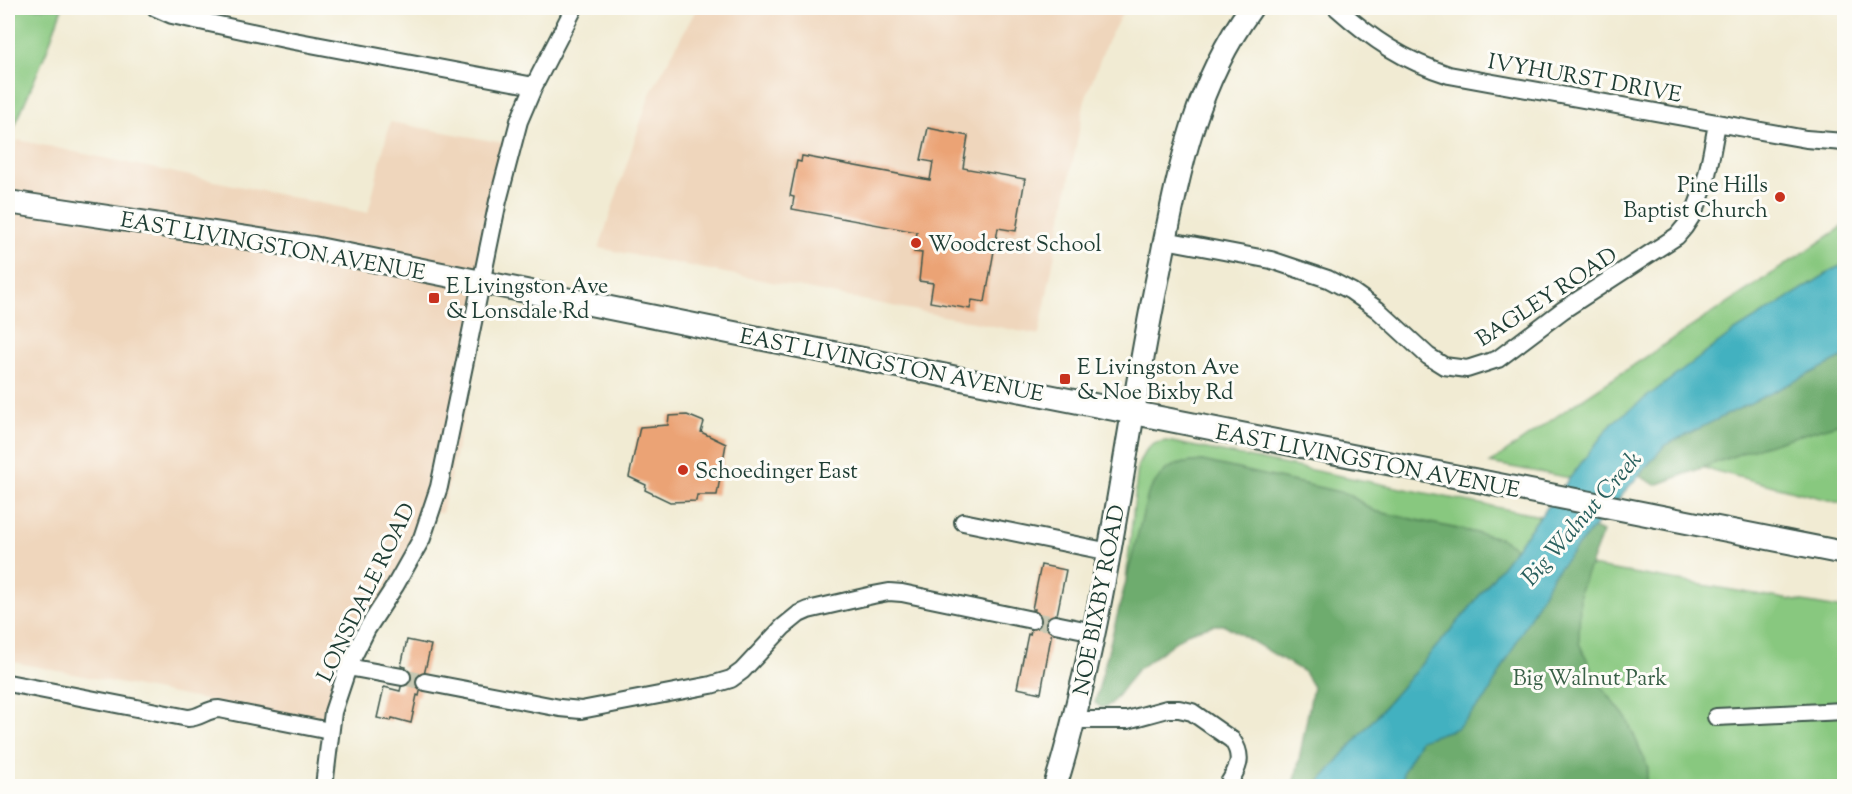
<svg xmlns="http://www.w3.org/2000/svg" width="1852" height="794" font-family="'Sorts Mill Goudy',serif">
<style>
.built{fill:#efd6bc}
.green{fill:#88c87f;stroke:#54825a;stroke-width:1.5}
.forest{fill:#6eac6e;stroke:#467451;stroke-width:1.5}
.water{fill:#43b1c0;stroke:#31777a;stroke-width:1.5}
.building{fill:#eba374}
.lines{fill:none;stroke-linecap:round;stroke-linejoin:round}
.street-tunnel{stroke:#c7c8b3;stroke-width:16;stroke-dasharray:16 8;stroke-linecap:butt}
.street-casing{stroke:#3e574c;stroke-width:20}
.secondary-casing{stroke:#3e574c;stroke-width:26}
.street{stroke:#fff;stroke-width:16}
.secondary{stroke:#fff;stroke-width:22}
.poi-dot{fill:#c8321e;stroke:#fdfcf7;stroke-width:2}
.labels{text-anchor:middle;stroke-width:6;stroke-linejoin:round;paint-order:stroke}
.street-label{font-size:22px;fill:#1f3d34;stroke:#fdfcf7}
.poi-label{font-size:22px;fill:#1f3d34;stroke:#fdfcf7;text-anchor:start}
.park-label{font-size:22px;fill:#396047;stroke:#fdfcf7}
.water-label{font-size:24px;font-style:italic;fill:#2a605e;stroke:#fdfcf7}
</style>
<rect width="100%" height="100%" fill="#fdfcf7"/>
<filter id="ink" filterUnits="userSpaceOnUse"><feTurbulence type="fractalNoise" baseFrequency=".0167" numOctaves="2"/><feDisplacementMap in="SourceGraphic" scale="12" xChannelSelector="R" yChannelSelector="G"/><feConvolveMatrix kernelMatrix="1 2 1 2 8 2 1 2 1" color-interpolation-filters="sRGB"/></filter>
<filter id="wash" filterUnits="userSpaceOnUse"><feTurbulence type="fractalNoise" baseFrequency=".008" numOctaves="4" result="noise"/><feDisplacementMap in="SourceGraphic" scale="24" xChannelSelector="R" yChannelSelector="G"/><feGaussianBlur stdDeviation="1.35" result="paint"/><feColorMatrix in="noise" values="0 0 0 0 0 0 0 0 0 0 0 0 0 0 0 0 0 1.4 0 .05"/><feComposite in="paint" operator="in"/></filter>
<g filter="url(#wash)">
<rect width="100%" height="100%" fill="#f1ebd3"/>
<path class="built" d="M697 8H1125L1106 44 1085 100 1039 335 599 248 650 94Z
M390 122 509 144 481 278 491 315 478 353 442 513H431L344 681 330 725 8 661V171L18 140 368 213Z"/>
<path class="green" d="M8 8H62L47 50 8 142Z
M1844 226V263L1735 331 1612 423 1570 478 1490 463 1570 407Z
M1844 314V504L1638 451Z
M1167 441 1540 516 1516 548 1500 538 1374 511 1348 494 1202 461 1177 464 1126 580 1138 466C1144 450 1150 442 1167 441Z
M1543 558 1844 609V786H1378Z"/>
<path class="forest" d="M1844 357V422L1750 450 1656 485 1639 476 1665 445Z
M1202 461 1348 494 1374 511 1500 538 1516 548 1469 609 1316 786H1294L1313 687 1304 672 1225 625H1213L1187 633 1137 670 1111 704 1102 708 1095 703 1148 494C1164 466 1170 464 1202 461Z
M1593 528 1603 532 1580 591 1579 643 1598 682 1627 719 1648 768 1645 786H1403V772L1420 740 1457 728 1529 618 1553 575Z"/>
<path class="water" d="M1844 263V357L1665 445 1553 575 1486 698 1457 728 1420 740 1403 772V786H1316L1469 609 1612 423 1735 331Z"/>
<g id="blocks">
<path class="building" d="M928 128 968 136 963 168 1025 179 1016 231 998 228 985 302 972 300 970 309 930 302 933 283 919 281 922 253 914 252 917 232 792 209 794 197 790 196 797 161 801 162 802 156 930 180 933 162 921 160Z
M687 415 704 422 701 432 726 444 717 495H697L696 501 670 502 645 490 646 485 629 477 640 427 668 425 669 416Z
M1041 565 1066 570 1057 615 1055 614 1041 693 1017 688 1028 634 1030 635 1035 609H1032Z
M407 640 431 645 419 696 417 695 411 723 392 718 391 721 377 718 384 687 400 691 406 667 401 666Z"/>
</g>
</g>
<g filter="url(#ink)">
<use href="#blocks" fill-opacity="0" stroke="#3e574c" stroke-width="1.5"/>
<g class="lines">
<path class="street-tunnel" d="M1032 620 1055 624
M402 677 425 682"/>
<g class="street-casing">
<path id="street" d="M156 8 172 15 289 40 534 86
M1337 8C1373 40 1403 60 1449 75L1806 139 1844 142
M1165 240 1271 260 1328 279 1351 291 1378 310 1428 356 1444 366 1467 369 1498 359 1563 310 1677 236C1706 205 1709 163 1717 124
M963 522 1110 552
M1055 624 1094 632
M348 667 402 677
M425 682 560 708 581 710 711 685 731 679 742 671 783 627 799 614 808 610 873 595 889 592 902 593 1032 620
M8 683 188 718C200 718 207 709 219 709L330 731
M1716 717 1844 711
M1073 720H1127L1167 709H1179L1192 712 1232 740C1245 758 1237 770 1227 786
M324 786 333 712 348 667 367 629 395 586 422 538 439 487 498 201 519 121 534 86 574 8"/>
</g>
<g class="secondary-casing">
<path id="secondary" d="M8 202 313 248 962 379 1844 553
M1055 786C1067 751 1075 713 1084 677 1115 542 1131 406 1159 271 1178 176 1193 88 1251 8"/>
</g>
<use href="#street" class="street"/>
<use href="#secondary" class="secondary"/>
</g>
</g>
<g class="poi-dot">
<circle cx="1780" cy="197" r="6"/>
<circle cx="916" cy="243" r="6"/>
<rect x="428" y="292" width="12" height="12" rx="3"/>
<rect x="1059" y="373" width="12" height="12" rx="3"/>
<circle cx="683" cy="470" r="6"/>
</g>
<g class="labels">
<g class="street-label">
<text transform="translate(1585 77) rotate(10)" y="8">IVYHURST DRIVE</text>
<text transform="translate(273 245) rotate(10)" y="8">EAST LIVINGSTON AVENUE</text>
<text transform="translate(1546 296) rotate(-33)" y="8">BAGLEY ROAD</text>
<text transform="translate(892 364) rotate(11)" y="8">EAST LIVINGSTON AVENUE</text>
<text transform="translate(1368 460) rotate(11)" y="8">EAST LIVINGSTON AVENUE</text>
<text transform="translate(365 592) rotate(-64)" y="8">LONSDALE ROAD</text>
<text transform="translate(1098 600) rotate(-79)" y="8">NOE BIXBY ROAD</text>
</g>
<g class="poi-label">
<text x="1768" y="192" text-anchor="end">Pine Hills<tspan x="1768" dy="25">Baptist Church</tspan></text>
<text x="928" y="251">Woodcrest School</text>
<text x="446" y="293">E Livingston Ave<tspan x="446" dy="25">&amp; Lonsdale Rd</tspan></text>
<text x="1077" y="374">E Livingston Ave<tspan x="1077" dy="25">&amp; Noe Bixby Rd</tspan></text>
<text x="695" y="478">Schoedinger East</text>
</g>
<g class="park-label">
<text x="1590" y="685">Big Walnut Park</text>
</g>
<g class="water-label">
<text transform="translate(1581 518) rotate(-49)" y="8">Big Walnut Creek</text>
</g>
</g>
<rect width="1852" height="794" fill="none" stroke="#fdfcf7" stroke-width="30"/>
</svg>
